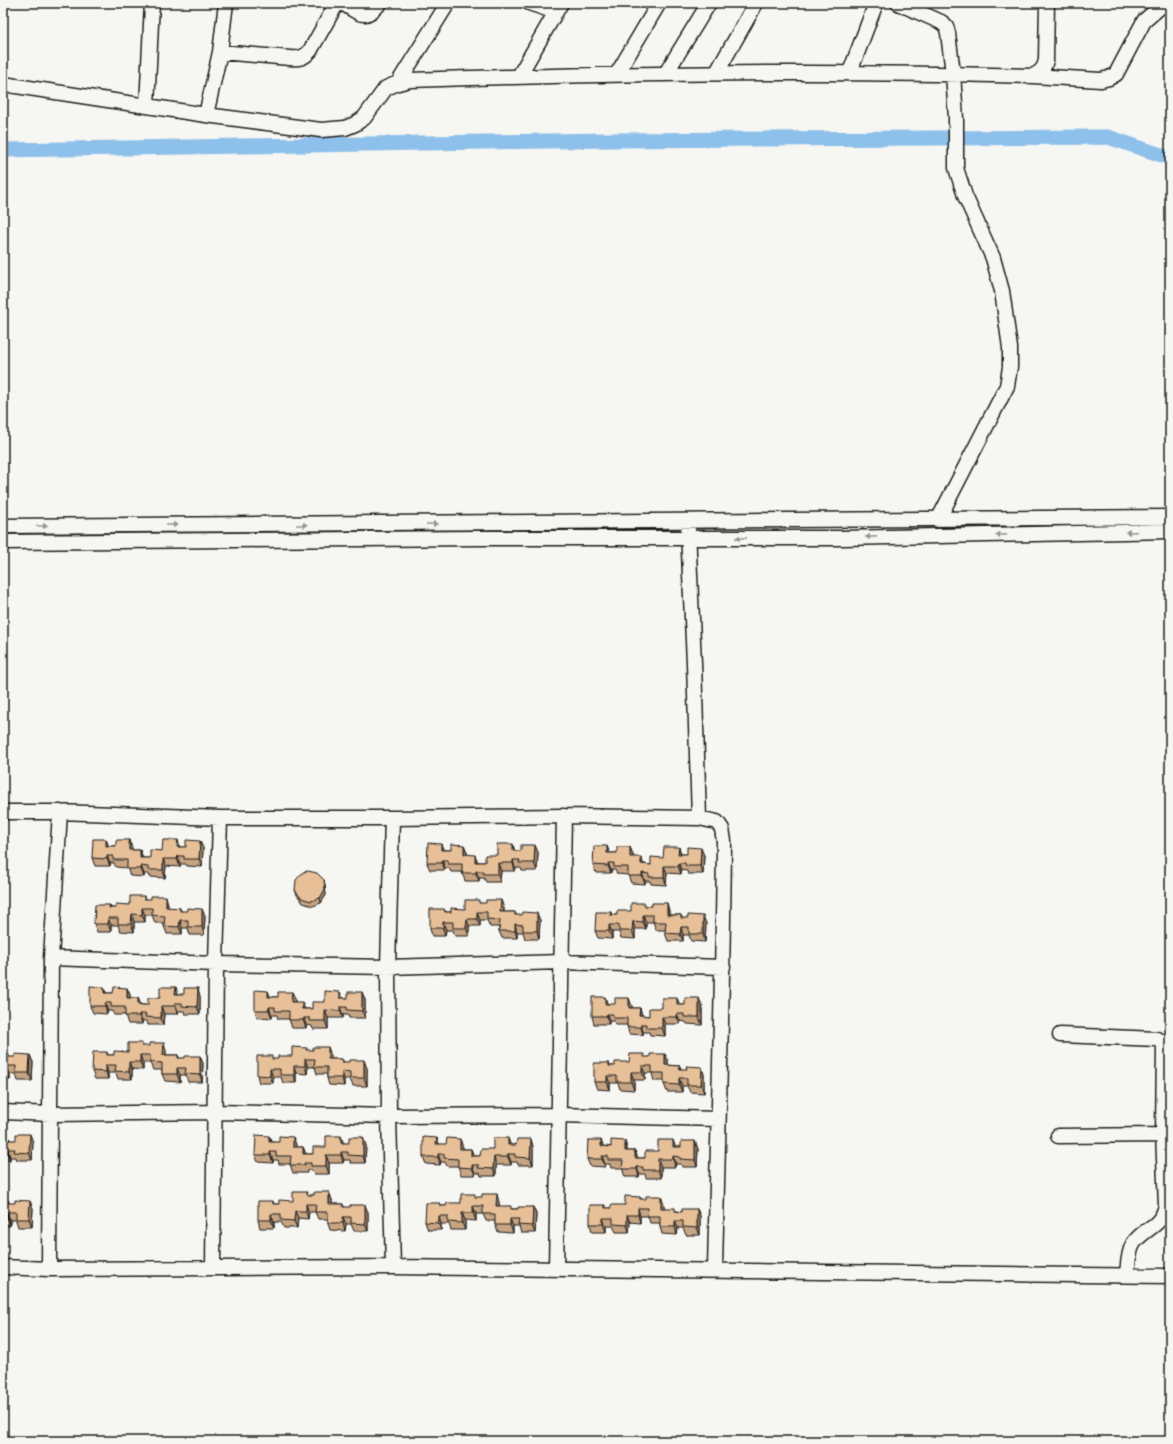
<svg xmlns="http://www.w3.org/2000/svg" width="1173" height="1444" font-family="Caveat,sans-serif">
<style>
.lines{fill:none;stroke-linecap:round;stroke-linejoin:round}
.canal{stroke:#8dc0ea;stroke-width:15}
.street-casing{stroke:#1c1c1c;stroke-width:17}
.street{stroke:#f6f6f2;stroke-width:14}
.wall{fill:#c7a583;stroke:#1c1c1c}
.shaded-wall{fill:#a2866a;stroke:#1c1c1c}
.building{fill:#e7c098;stroke:#1c1c1c}
.oneway{fill:#949492}
</style>
<rect width="100%" height="100%" fill="#f6f6f2"/>
<filter id="ink" filterUnits="userSpaceOnUse"><feTurbulence type="fractalNoise" baseFrequency=".025" numOctaves="2"/><feDisplacementMap in="SourceGraphic" scale="8" xChannelSelector="R" yChannelSelector="G"/><feConvolveMatrix kernelMatrix="1 2 1 2 8 2 1 2 1" color-interpolation-filters="sRGB"/></filter>
<g filter="url(#ink)">
<g class="lines">
<path class="canal" d="M3 150 610 140 1108 137 1170 158"/>
<g class="street-casing">
<path id="street" d="M342 3C360 13 364 22 380 3
M529 3 556 12
M898 3 941 22 946 26 948 33 953 73 956 119V168L965 196 993 258 1002 291 1010 348V367L1007 386 938 520
M220 52 290 58C299 59 304 58 310 51L337 3
M717 72 756 3
M850 72 876 3
M666 73 709 3
M617 74 659 3
M519 76 561 3
M1033 76 1101 80 1109 78 1116 74 1144 21 1160 7 1162 3
M398 83 448 3
M3 84 206 115 321 130 345 128 355 124 364 118 386 88 398 83 410 80C618 73 825 70 1033 76 1041 72 1044 69 1046 60L1047 3
M147 106 152 3
M206 115 220 52 226 3
M3 526 1170 517
M688 530 694 663 699 818
M3 542 477 538H842L1170 531
M3 812H60L220 818H392L564 816 699 818 717 822 722 829 724 841C723 984 718 1127 715 1270
M392 818 388 967 389 1116 393 1267
M51 958 216 964 388 967 561 962 723 967
M1060 1035 1157 1039 1161 1041 1164 1045 1163 1135 1166 1206C1161 1228 1143 1228 1133 1244 1128 1253 1128 1265 1127 1275
M3 1112 51 1114 214 1112 389 1116 558 1115 718 1119
M1058 1136 1163 1135
M3 1267 49 1269 393 1267 1170 1276
M213 1268 216 964 220 818
M49 1269 51 958 60 812
M556 1269 564 816"/>
</g>
<use href="#street" class="street"/>
</g>
<path class="wall" d="M106 839 108 846H116L129 840 132 848V850H140L143 858H150L162 851 180 847 203 848 202 867 187 866 186 864H180V867L166 866 165 878 150 877 149 874H144V877L130 876 127 868 116 867 114 863H110V866H95L92 858Z
M464 845 467 852V854L478 862H485L497 855 515 851 538 852 537 871H522L521 868H515V871H501L500 882H486L484 878H479V881H465L462 872H451L449 868H445V870H430L427 863 443 850H451Z
M607 846 609 853H617L630 847 633 855V857L644 864 651 865 663 858 679 847 681 854 704 855 703 874H688L687 871 681 870V874L667 873 666 885 651 884 650 881H645V884L631 883 628 875 617 874 615 870H611V873H596L593 865Z
M324 880 325 885 326 895 321 903 313 906 303 903 297 895 295 890Z
M144 896 145 899 168 904V908H180L181 911 205 916 204 935H190L188 928H182V934H167L164 926V923H155L152 915H145V922H134V932L120 931 118 925H111V932H97L94 924 110 905 111 908H116L130 905Z
M480 903 504 908V912H515L516 915 540 920 539 939H525L523 932H517V938H502L499 931V927H490L487 920H480V926H469V936H455L453 930H446L445 936H432L430 928 444 909 446 912H451L465 909Z
M667 903 669 911V915H681L682 918 706 923 705 942 691 941 689 935H683V941H668L665 933 666 930H656L653 922H646V929H635V939L621 938 619 932H612V939L598 938 595 931 611 912 612 915H617L631 911 646 906H652Z
M104 987 106 993H113L127 988 130 995V998H138L140 1005H148L160 998 178 994 200 996V1014H185L184 1011H178V1014H164L163 1025H148L147 1021H142V1024H128L125 1015H114L112 1011H108L107 1014 93 1013 90 1006Z
M292 992 295 999V1002L305 1009H312L325 1002 342 998H348L362 992 365 1000V1018H349L348 1015H343V1018H328V1029H313L312 1026 306 1025V1028H292L289 1019H278L277 1015H272V1018L257 1017 255 1010 271 997H278Z
M608 1004 632 1006V1008H640L642 1015 649 1016 662 1008 679 1005 702 1006V1025L687 1024 686 1022 680 1021V1024H665V1036L650 1035 649 1032H643V1035L629 1034 627 1025H615L614 1021H609V1024H594L592 1016Z
M143 1046 166 1051V1055H178L179 1058 203 1063 202 1082H188L186 1075H180V1082L165 1081 162 1074V1070H153L150 1063H143V1070L132 1069V1079H118L116 1073H108V1079H95L92 1071 107 1052 108 1055H114L128 1052Z
M307 1050 331 1055V1059H342L344 1062 367 1068V1086H353L350 1079H344V1086L329 1085 327 1078V1074H317L315 1067H308L307 1074 296 1073V1083H283L281 1077H273V1083H259L257 1075 278 1059 292 1056Z
M3 1054H8L9 1057 33 1062 32 1081H18L16 1074H10V1080H3Z
M645 1057 668 1061V1065L680 1066 681 1069 704 1074V1093L690 1092 687 1086H682V1092H667L664 1084V1081H654L652 1073H645V1080H634V1090L620 1089 618 1083H610V1090L597 1089 594 1082 609 1063 610 1066H615L629 1062Z
M3 1133 10 1140 33 1142 32 1160H17L16 1157H10V1160H3Z
M269 1136 272 1142 296 1144 295 1147H303L306 1154H313L326 1147 343 1143 366 1145 365 1163H351L350 1160H344L343 1163H329V1174H314L312 1170H307V1173H293L290 1164H279L278 1160H273V1163L258 1162 255 1155Z
M437 1138 439 1144 463 1147V1149H471L473 1156H480L493 1149 511 1145H516L531 1139 533 1147V1165H518L517 1162H511V1165H496V1176H481L480 1173H475V1175H461L458 1166H447L445 1162H441L440 1165 426 1164 423 1157Z
M601 1140 603 1146 627 1148V1151H635L638 1158H645L658 1151 675 1147H681L695 1141 698 1149 697 1167H683L681 1164H676L675 1167H661V1178H646L645 1174H639V1177H625L622 1168H611L610 1164H605V1167L590 1166 587 1159Z
M329 1192 332 1200V1204H343L344 1207 368 1212V1231H354L351 1224H346L345 1231 330 1230 328 1223V1219H318L315 1212H309L308 1219 298 1218 297 1228H284L281 1222H274V1228H260L258 1220 273 1201 274 1204H279L293 1201 308 1195H314Z
M476 1197 499 1202V1206L512 1209H518L533 1207 536 1214 535 1233H521L519 1226H513V1233L498 1232 495 1225V1221H486L483 1214H476V1221L465 1220V1230H451L449 1224H441V1230H428L425 1222 440 1203 441 1206H446L461 1203Z
M640 1197 641 1199 664 1204V1208L677 1211 682 1212 697 1209 700 1216V1235H686L683 1228H678L677 1235 662 1234 660 1227V1223H650L648 1216H640V1223L630 1222 629 1232H616L613 1226H606V1232H592L590 1224 605 1205 606 1208H611L625 1205Z
M3 1200H8L9 1203 33 1208 32 1227H18L16 1220H10V1226H3Z"/>
<path class="shaded-wall" d="M106 839 109 847 106 846Z
M129 840 132 848V858L129 850Z
M178 840 180 848 177 847Z
M200 841 203 848 202 867 199 859Z
M441 844 444 851 441 850Z
M513 844 515 852 513 851Z
M464 845 467 852V862L464 854Z
M535 845 538 852 537 871 534 863Z
M607 846 610 854 607 853Z
M630 847 633 855V865L630 857Z
M679 847 681 855 678 854Z
M701 848 704 855 703 874 700 866Z
M140 850 143 858H140Z
M475 855 478 862H475Z
M107 856 110 863V866L107 859Z
M178 856 180 864V867L177 859Z
M641 857 644 865 641 864Z
M163 859 166 866 165 878 163 870Z
M442 860 445 868V870L442 863Z
M513 860 515 868V871L513 863Z
M498 863 501 871 500 882 498 874Z
M608 863 611 870V873L608 866Z
M679 863 681 870V874L678 866Z
M141 866 144 874V877L141 869Z
M664 866 667 873 666 885 664 877Z
M476 871 479 878V881L476 873Z
M642 873 645 881V884L642 876Z
M324 880 325 885 326 895 321 903 320 898Z
M166 896 168 904V915L166 907Z
M501 900 504 908 503 919 500 912Z
M667 903 669 911V922L667 915Z
M142 908 145 915V922L142 915Z
M202 909 205 916 204 935 202 927Z
M477 912 480 920V926L477 919Z
M537 913 540 920 539 939 537 931Z
M132 914 134 922V932L131 924Z
M643 915 646 922V929L643 922Z
M703 916 706 923 705 942 703 934Z
M108 918 111 925V932L108 924Z
M467 919 469 926V936L466 928Z
M180 920 182 928V934L179 927Z
M633 921 635 929V939L632 931Z
M443 922 446 930 445 936 443 928Z
M515 924 517 932V938L515 931Z
M609 925 612 932V939L609 931Z
M681 927 683 935V941L680 934Z
M104 987 106 994 104 993Z
M176 987 178 995 175 994Z
M127 988 130 995V1005L127 998Z
M198 988 200 996V1014L197 1007Z
M268 991 271 998 268 997Z
M292 992 295 999 294 1009 291 1002Z
M340 992 343 999 340 998Z
M362 992 365 1000V1018L362 1011Z
M605 997 608 1005 605 1004Z
M138 998 141 1005H138Z
M629 998 632 1006 631 1016 629 1008Z
M677 998 680 1005H677Z
M699 998 702 1006V1025L699 1017Z
M302 1002 305 1009H302Z
M105 1003 108 1011 107 1014 105 1006Z
M175 1003 178 1011V1014L175 1006Z
M161 1006 164 1014 163 1025 161 1018Z
M269 1007 272 1015V1018L269 1010Z
M340 1007 343 1015V1018L340 1011Z
M640 1008 642 1016 639 1015Z
M325 1010 328 1018V1029L325 1021Z
M139 1014 142 1021V1024L139 1016Z
M607 1014 609 1021V1024L606 1016Z
M677 1014 680 1021V1024L677 1017Z
M662 1017 665 1024V1036L662 1028Z
M304 1018 306 1025V1028L303 1020Z
M641 1024 643 1032V1035L641 1027Z
M164 1043 166 1051V1062L163 1055Z
M328 1047 331 1055V1067L328 1059Z
M665 1054 668 1061V1073L665 1065Z
M30 1055 33 1062 32 1081 29 1073Z
M140 1055 143 1063V1070L140 1062Z
M200 1056 203 1063 202 1082 200 1075Z
M305 1059 308 1067 307 1074 305 1066Z
M364 1060 367 1068V1086L364 1078Z
M129 1062 132 1069V1079L129 1072Z
M106 1065 108 1073V1079L106 1072Z
M7 1066 10 1074V1080L7 1073Z
M294 1066 296 1073V1083L294 1075Z
M642 1066 645 1073V1080L642 1072Z
M702 1067 704 1074V1093L701 1085Z
M177 1068 180 1075V1082L177 1074Z
M270 1069 273 1077V1083L270 1076Z
M342 1071 344 1079V1086L342 1078Z
M631 1072 634 1080V1090L631 1082Z
M607 1076 610 1083V1090L607 1082Z
M679 1078 682 1086V1092L679 1085Z
M8 1134 10 1141 7 1140Z
M30 1134 33 1142 32 1160 29 1153Z
M269 1136 272 1143 269 1142Z
M341 1136 344 1144 341 1143Z
M293 1137 296 1144 295 1154 293 1147Z
M363 1137 366 1145 365 1163 363 1156Z
M437 1138 439 1145 436 1144Z
M508 1138 511 1146 508 1145Z
M460 1139 463 1147V1156L460 1149Z
M531 1139 533 1147V1165L530 1158Z
M601 1140 604 1147 601 1146Z
M673 1140 676 1148 673 1147Z
M625 1141 627 1148V1158L625 1151Z
M695 1141 698 1149 697 1167 695 1160Z
M303 1147 306 1154H303Z
M8 1149 10 1157V1160L7 1152Z
M471 1149 474 1156H471Z
M635 1151 638 1159 635 1158Z
M270 1152 273 1160V1163L270 1155Z
M341 1152 344 1160 343 1163 341 1155Z
M438 1154 441 1162 440 1165 438 1157Z
M508 1154 511 1162V1165L508 1157Z
M326 1155 329 1163V1174L326 1166Z
M602 1156 605 1164V1167L602 1159Z
M673 1156 676 1164 675 1167 673 1159Z
M494 1157 496 1165V1176L493 1169Z
M658 1159 661 1167V1178L658 1170Z
M472 1165 475 1173V1175L472 1168Z
M637 1167 639 1174V1177L637 1169Z
M329 1192 332 1200V1211L329 1204Z
M497 1194 499 1202V1213L496 1206Z
M661 1196 664 1204V1215L661 1208Z
M30 1201 33 1208 32 1227 29 1219Z
M306 1204 309 1212 308 1219 306 1211Z
M365 1205 368 1212V1231L365 1224Z
M473 1206 476 1214V1221L473 1213Z
M533 1207 536 1214 535 1233 532 1226Z
M638 1208 640 1216V1223L638 1215Z
M697 1209 700 1216V1235L697 1228Z
M295 1211 298 1218 297 1228 294 1221Z
M7 1212 10 1220V1226L7 1219Z
M462 1213 465 1220V1230L462 1223Z
M271 1214 274 1222V1228L271 1220Z
M627 1215 630 1222 629 1232 627 1225Z
M439 1216 441 1224V1230L438 1223Z
M343 1217 346 1224 345 1231 343 1223Z
M603 1218 606 1226V1232L603 1224Z
M510 1219 513 1226V1233L510 1225Z
M675 1221 678 1228 677 1235 675 1227Z"/>
<path class="building" d="M93 839H106V846H116V840H129V850H140V858H150V850L162 851 163 840H178L177 847H186V840L200 841 199 859H184V856H178L177 859H163V870H148V867L141 866V869H127V860H113V856H107V859L92 858Z
M428 843 441 844V850H451V844L464 845V854L475 855V862H485V855H497V844H513V851H521V845H535L534 863H519L520 860H513V863H498V874H483V871H476V873H462V864H448V860H442V863H427Z
M594 846H607V853H617V847H630V857H641V864L651 865V857L663 858 664 847H679L678 854H687V847L701 848 700 866H686L685 863H679L678 866H664V877H649V874L642 873V876H628V867H614V863H608V866L593 865Z
M308 871 317 873 324 880 325 889 320 898 311 901 301 898 295 890 296 880 303 872Z
M130 896H144V899H151V896H166V907L180 908V911H187V908L202 909V927H188V920H180L179 927 164 926 165 916 152 915V908H142V915L132 914 131 924H118V918H108V924H94L95 905H110L109 908H116V904L130 905Z
M465 900H479V903H486V900H501L500 912H515V915H522V912L537 913V931H523V925L515 924V931H499L500 920 487 919V912H477V919H467L466 928H453V922H443V928H430V909H444L445 912H451V908L465 909Z
M631 903H645V906H652V903H667V915H681V918H688V915L703 916V934H689V927H681L680 934 665 933 666 922H653V915H643V922L633 921 632 931H619V925H609V931H595L596 912H611L610 915H617V911H631Z
M90 986 104 987V993H113L114 987 127 988V998H138V1005H148V998H160V987H176L175 994H184V988H198L197 1007 182 1006V1003H175V1006H161V1018L145 1017 146 1014H139V1016H125V1007H111V1003H105V1006H90Z
M255 990 268 991V997H278V992H292L291 1002H302V1009H312V1002H325V991L340 992V998H348V992H362V1011L347 1010V1007H340V1011L325 1010V1021H310V1018H304L303 1020H289V1011H275V1007H269V1010H255Z
M592 997H605V1004H615V998H629V1008H640L639 1015 649 1016V1008H662V998H677V1005H685V998H699V1017H684V1014H677V1017H662V1028H647V1024H641V1027H627V1018H613V1014H607L606 1016H592Z
M128 1043H142V1046H149V1043H164L163 1055H178V1058H185V1056H200V1075L185 1074 186 1068H177V1074H162V1063L150 1062V1055H140V1062H129V1072L115 1071 116 1065H106V1072L92 1071 93 1052H107V1055H114V1051L128 1052Z
M292 1047 307 1048 306 1050H313V1047H328V1059H342V1062H349V1060H364V1078H350V1072L342 1071V1078H327V1067H314L315 1059H305V1066H294V1075H280V1069H270V1076L257 1075V1056H272V1059H278V1056H292Z
M3 1054H8V1057H15V1054L30 1055 29 1073H16V1066H7V1073H3Z
M630 1054H644V1057H650V1054H665V1065L680 1066 679 1069H687L686 1066 702 1067 701 1085H687V1078H679V1085L664 1084V1073H652V1066H642V1072H631V1082H617V1076H607V1082H594V1063H609V1066H615V1062H629Z
M3 1133 8 1134 7 1140H16V1134H30L29 1153 14 1152 15 1149H8L7 1152H3Z
M256 1135 269 1136V1142H279V1136L293 1137V1147H303V1154H313V1147H326V1136H341V1143H349V1137H363V1156L348 1155V1152H341V1155H326V1166H311V1163H304L305 1165H290L291 1156H276V1152H270V1155H255Z
M423 1137 437 1138 436 1144H446L447 1138 460 1139V1149H471V1156H480L481 1149H493V1138H508V1145H516L517 1139H531L530 1158 515 1157V1154H508V1157H494L493 1169 478 1168 479 1165H472V1168L458 1167V1159L444 1158V1154H438V1157H423Z
M588 1140H601V1146L611 1147V1140L625 1141V1151H635V1158H645V1151H658V1140H673V1147H681V1141H695V1160L680 1159V1157L673 1156V1159H658V1170H643V1167H637V1169H622L623 1160H608V1156H602V1159H587Z
M293 1192H307L308 1195H314V1192H329V1204H343V1207H350V1205H365V1224L351 1223V1217H343V1223H328V1212H315L316 1204H306V1211H295L294 1221 281 1220V1214H271V1220H258V1201H273V1204H279V1200L293 1201Z
M461 1194H475V1197H482V1194H497L496 1206H511V1209H518V1207H533L532 1226 518 1225 519 1219H510V1225H495V1214H483V1206H473V1213H462V1223L448 1222V1216H439L438 1223 425 1222 426 1203H440V1206H446L447 1203H461Z
M625 1196 640 1197V1199H646V1196H661V1208H675V1211L682 1212V1209H697V1228L683 1227V1221H675V1227H660V1216H647L648 1208H638V1215H627V1225L613 1224V1218H603V1224H590V1205H605V1208H611V1205H625Z
M3 1200H8V1203H15V1200L30 1201 29 1219H16V1212H7V1219H3Z"/>
<defs><path id="oneway-solid" d="M-6-.8H1V-3.2L6.5 0L1 3.2V.8H-6Z"/></defs>
<g class="oneway">
<use href="#oneway-solid" transform="translate(432 524)"/>
<use href="#oneway-solid" transform="translate(172 525)"/>
<use href="#oneway-solid" transform="translate(302 525)"/>
<use href="#oneway-solid" transform="translate(42 526)"/>
<use href="#oneway-solid" transform="translate(1131 532) rotate(178)"/>
<use href="#oneway-solid" transform="translate(1001 535) rotate(179)"/>
<use href="#oneway-solid" transform="translate(871 537) rotate(179)"/>
<use href="#oneway-solid" transform="translate(741 538) rotate(180)"/>
</g>
</g>
<rect width="1173" height="1444" fill="none" stroke="#f6f6f2" stroke-width="16"/>
<rect x="8" y="8" width="1157" height="1428" fill="none" stroke="#1c1c1c" stroke-width="1.5" filter="url(#ink)"/>
</svg>
